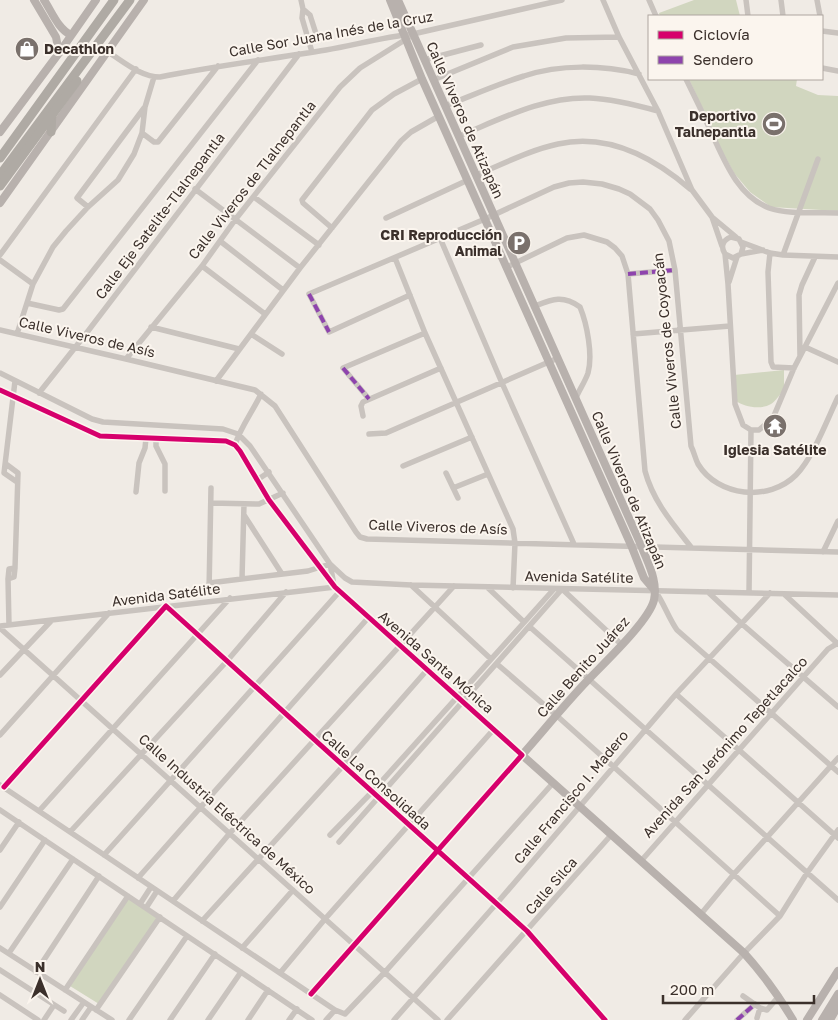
<svg xmlns="http://www.w3.org/2000/svg" width="838" height="1020" font-family="'Golos Text',sans-serif">
<style>
.green{fill:#d1d6bf}
.lines{fill:none;stroke-linecap:round;stroke-linejoin:round}
.minor{stroke:#c9c3be;stroke-width:5.5}
.major{stroke:#b8b1ad;stroke-width:8}
.highway{stroke:#afaaa4;stroke-width:9}
.highway-bridge{stroke:#afaaa4;stroke-width:9}
.quiet{stroke:#8e44ad;stroke-width:4;stroke-dasharray:8 4;stroke-linecap:butt}
.cycleway-casing{stroke:#fbf5ee;stroke-width:8}
.cycleway{stroke:#d6006c;stroke-width:5}
.labels{text-anchor:middle;stroke-width:4;stroke-linejoin:round;paint-order:stroke}
.street-label{font-size:14px;fill:#3b302b;stroke:#fbf5ee}
.poi-label{font-size:14px;font-weight:bold;fill:#3b302b;stroke:#fbf5ee;text-anchor:end}
</style>
<rect width="100%" height="100%" fill="#f0ebe5"/>
<path class="green" d="M694 0H736L740 16H660L659 13Z
M689 79H797L796 86 818 95 838 96V211L771 207 750 192 734 173 722 151Z
M784 370V390C780 394 775 402 771 404 761 410 744 407 736 401L734 375Z
M128 898 157 918 99 1004 70 986Z"/>
<g class="lines">
<path class="minor" d="M301 0 303 9 310 15 318 40
M603 0 619 37 658 111 692 190 712 217 736 237
M649 0 656 16
M746 0 748 16
M781 0 783 16
M817 0 820 16
M303 9 302 18 312 52
M822 31 838 33
M108 52C124 62 141 77 160 77 215 66 271 59 326 50 355 45 383 37 413 34L562 0
M424 60 481 45
M822 68 838 71
M686 79C695 97 704 116 712 134 725 162 738 196 769 208 788 215 818 212 838 213
M433 80 513 47 566 38 619 37
M445 106C471 96 498 84 524 76 560 64 603 65 639 74
M142 133 154 142H158L218 66
M459 136C501 119 544 96 590 98 613 99 636 105 658 111
M476 175C503 164 530 150 558 144 608 133 653 157 690 189
M195 189 300 268
M254 197 319 245
M88 207 77 198 144 108
M712 217 722 246
M386 218 468 180
M332 228 303 203 302 200 372 110 394 94 422 79
M440 238 502 383 574 544
M220 241 283 290
M741 242 770 253 783 255 838 257
M770 253 768 272 771 362 773 367 794 368
M725 254 728 284 735 404 743 425 751 430
M741 254 743 247 739 239 731 237C723 240 720 246 725 254L733 258 741 254 763 250
M0 255 136 69
M783 255 818 159
M395 258 425 333 513 529 515 543 513 588
M0 260 33 284
M202 266 265 314
M507 267 567 238 584 235 607 242 615 248 622 256 628 274 645 471C653 501 672 523 691 547
M628 274 675 270
M729 282 737 257
M410 295 329 332 309 294 485 219 554 187 569 183 583 182 602 184 619 189 630 194 650 209 658 220 669 241 675 270 691 446C694 452 695 458 698 464 718 497 769 502 796 475 813 458 827 420 838 397
M27 303 59 310 63 309 258 60
M535 306C553 299 563 295 580 307 587 324 593 355 588 373 585 382 579 390 576 398
M151 327 239 349
M0 330 126 359 255 390 275 406 356 532 360 537 367 539 838 552
M17 334 33 284 53 247 66 231 88 207 118 180 134 154 142 133 145 107 154 77
M251 334 282 354
M633 334 730 326
M805 347 838 362
M800 356 799 295 802 285 815 257
M126 359 202 266 235 220 340 87 360 68 408 38
M0 373 92 419 103 422 223 429 238 434 250 446 330 564 334 585
M15 381 4 473 17 482
M216 381 300 268 401 141 411 132 439 116
M0 390 100 436 226 441 235 445 240 451 269 500 335 587 522 755 311 994
M39 393 85 335 299 54
M369 399 343 368 425 333
M363 416 361 406 363 402 441 368
M751 430H759L773 418 794 368 838 283
M369 434 386 433 558 358
M156 438V446L165 464V491
M235 445C240 428 253 411 261 394
M6 464 18 473 15 568 14 577 8 579
M403 466 472 437
M446 473 458 498
M257 480 269 472
M453 488 488 474
M136 492 139 463 145 448 146 438
M211 503 259 504 283 493
M244 515 282 574
M823 552 838 521
M330 564 345 578 352 582 411 585 838 595
M242 579 244 504
M209 583 308 571 330 564
M411 585 491 659
M487 587 524 622
M655 591C664 603 668 617 677 630L838 772
M209 592 211 488
M708 592 742 624 838 707
M749 593 751 430
M784 594 838 644
M9 625 8 579 9 569 15 568
M0 626 335 587
M530 627 838 900
M0 628 438 1020
M497 664 556 715 780 916
M0 675 51 621
M676 694 838 838
M0 735 109 613
M0 785 335 1010 345 1014 385 972 553 783
M4 787 166 606 527 931 605 1020
M0 810 312 1020
M39 811 230 598
M70 832 227 661 286 592
M330 835 372 792 554 589
M339 842 562 589 622 645
M0 850 19 822
M104 855 340 591
M641 861 828 649 838 643
M138 878 368 618
M173 901 230 833 454 586
M140 904 151 887
M0 907 45 840
M146 908 157 891
M701 914 734 874 838 758
M202 921 343 766 427 670
M0 948 112 1020
M242 948 293 890
M9 953 73 859
M0 970 64 1011
M36 972 99 876
M280 973 325 919 494 729
M65 990 128 896
M0 995 38 1020
M743 996 760 1008 767 1010 779 996
M96 1010 160 917
M757 1018 760 1008
M44 1020 54 1005
M71 1020 84 1002
M82 1020 91 1007
M129 1020 187 936
M170 1020 215 954
M208 1020 241 972
M248 1020 268 990
M289 1020 297 1009
M326 1020 335 1010
M394 1020 497 903 676 694 770 593
M447 1020 612 834
M685 1020 744 953 780 916 807 873 838 830
M737 1020 755 1004"/>
<path class="major" d="M34 0 56 37 59 53
M44 0C52 12 58 29 71 35
M390 0 422 79 631 545 644 578 655 591
M398 0 641 545C648 564 658 580 654 600 649 621 604 663 588 680 565 704 544 730 522 755L744 953C763 974 779 996 793 1020
M0 132 59 53 96 0
M0 203 144 0
M807 1020 838 971
M822 1020 838 994
M830 1020 838 1006"/>
<path class="highway" d="M51 132 52 112
M0 158 114 0
M0 175 130 0"/>
<path class="highway-bridge" d="M0 186 77 81"/>
<path class="quiet" d="M628 274 675 270
M309 294 329 332
M343 368 369 399
M737 1020 755 1004"/>
<g class="cycleway-casing">
<path id="cycleway" d="M0 390 100 436 226 441 235 445 240 451 269 500 335 587 522 755 311 994
M4 787 166 606 527 931 605 1020"/>
</g>
<use href="#cycleway" class="cycleway"/>
</g>
<defs>
<g id="shop-disc" transform="scale(1.25)"><circle r="9.5" fill="#7a716c" stroke="#fbf5ee"/><path d="M-5-2.5h2.3a2.7 3.5 0 0 1 5.4 0H5L5.5 6h-11ZM-1.5-2.5h3a1.5 2.3 0 0 0-3 0Z" fill="#fff"/></g>
<g id="stadium-disc" transform="scale(1.25)"><circle r="9.5" fill="#7a716c" stroke="#fbf5ee"/><path d="M0-5a6.5 5 0 1 0 0 10a6.5 5 0 1 0 0-10ZM-3.5-1.8h7v3.6h-7Z" fill="#fff"/></g>
<g id="parking-disc" transform="scale(1.25)"><circle r="9.5" fill="#7a716c" stroke="#fbf5ee"/><path d="M-3.5-5.5H1a3.5 3.5 0 0 1 0 7H-1V5.5H-3.5ZM-1-3.4V-.6H.8a1.4 1.4 0 0 0 0-2.8Z" fill="#fff"/></g>
<g id="temple-disc" transform="scale(1.25)"><circle r="9.5" fill="#7a716c" stroke="#fbf5ee"/><path d="M0-6L5-2H3V0L6.5 2.5H4V6H1.5V3h-3V6H-4V2.5H-6.5L-3 0V-2H-5Z" fill="#fff"/></g>
</defs>
<g fill-rule="evenodd">
<use href="#shop-disc" x="27" y="49"/>
<use href="#stadium-disc" x="774" y="124"/>
<use href="#parking-disc" x="519" y="243"/>
<use href="#temple-disc" x="775" y="426"/>
</g>
<g class="labels">
<g class="street-label">
<text transform="translate(331 34) rotate(-10)" y="5">Calle Sor Juana Inés de la Cruz</text>
<text transform="translate(465 120) rotate(66)" y="5">Calle Viveros de Atizapán</text>
<text transform="translate(252 180) rotate(-52)" y="5">Calle Viveros de Tlalnepantla</text>
<text transform="translate(160 216) rotate(-53)" y="5">Calle Eje Satelite-Tlalnepantla</text>
<text transform="translate(87 337) rotate(13)" y="5">Calle Viveros de Asís</text>
<text transform="translate(667 341) rotate(-96)" y="5">Calle Viveros de Coyoacán</text>
<text transform="translate(629 490) rotate(67)" y="5">Calle Viveros de Atizapán</text>
<text transform="translate(438 527) rotate(2)" y="5">Calle Viveros de Asís</text>
<text transform="translate(579 577) rotate(1)" y="5">Avenida Satélite</text>
<text transform="translate(166 595) rotate(-7)" y="5">Avenida Satélite</text>
<text transform="translate(436 662) rotate(41)" y="5">Avenida Santa Mónica</text>
<text transform="translate(583 667) rotate(-48)" y="5">Calle Benito Juárez</text>
<text transform="translate(725 747) rotate(-48)" y="5">Avenida San Jerónimo Tepetlacalco</text>
<text transform="translate(376 780) rotate(42)" y="5">Calle La Consolidada</text>
<text transform="translate(571 797) rotate(-50)" y="5">Calle Francisco I. Madero</text>
<text transform="translate(227 814) rotate(42)" y="5">Calle Industria Eléctrica de México</text>
<text transform="translate(551 886) rotate(-49)" y="5">Calle Silca</text>
</g>
<g class="poi-label">
<text x="44" y="54" text-anchor="start">Decathlon</text>
<text x="756" y="121">Deportivo<tspan x="756" dy="16">Talnepantla</tspan></text>
<text x="502" y="240">CRI Reproducción<tspan x="502" dy="16">Animal</tspan></text>
<text x="775" y="455" text-anchor="middle">Iglesia Satélite</text>
</g>
</g>
<rect x="648" y="15" width="175" height="65" fill="#fbf5ee" stroke="#aea6a0"/>
<rect x="658" y="31" width="25" height="8" fill="#d6006c" stroke="#aea6a0"/>
<text x="693" y="40" font-size="15" fill="#3b302b">Ciclovía</text>
<rect x="658" y="56" width="25" height="8" fill="#8e44ad" stroke="#aea6a0"/>
<text x="693" y="65" font-size="15" fill="#3b302b">Sendero</text>
<g transform="translate(40 980)" stroke="#fbf5ee" stroke-width="4" paint-order="stroke">
<path d="M0-4L9 19L0 12L-9 19Z" fill="#3b302b"/>
<text y="-8" font-size="14" font-weight="bold" text-anchor="middle" fill="#3b302b">N</text>
</g>
<path d="M663 995v8h151v-8" fill="none" stroke="#3b302b" stroke-width="2.5"/>
<text x="670" y="995" font-size="15" fill="#3b302b" stroke="#fbf5ee" stroke-width="4" paint-order="stroke">200 m</text>
</svg>
